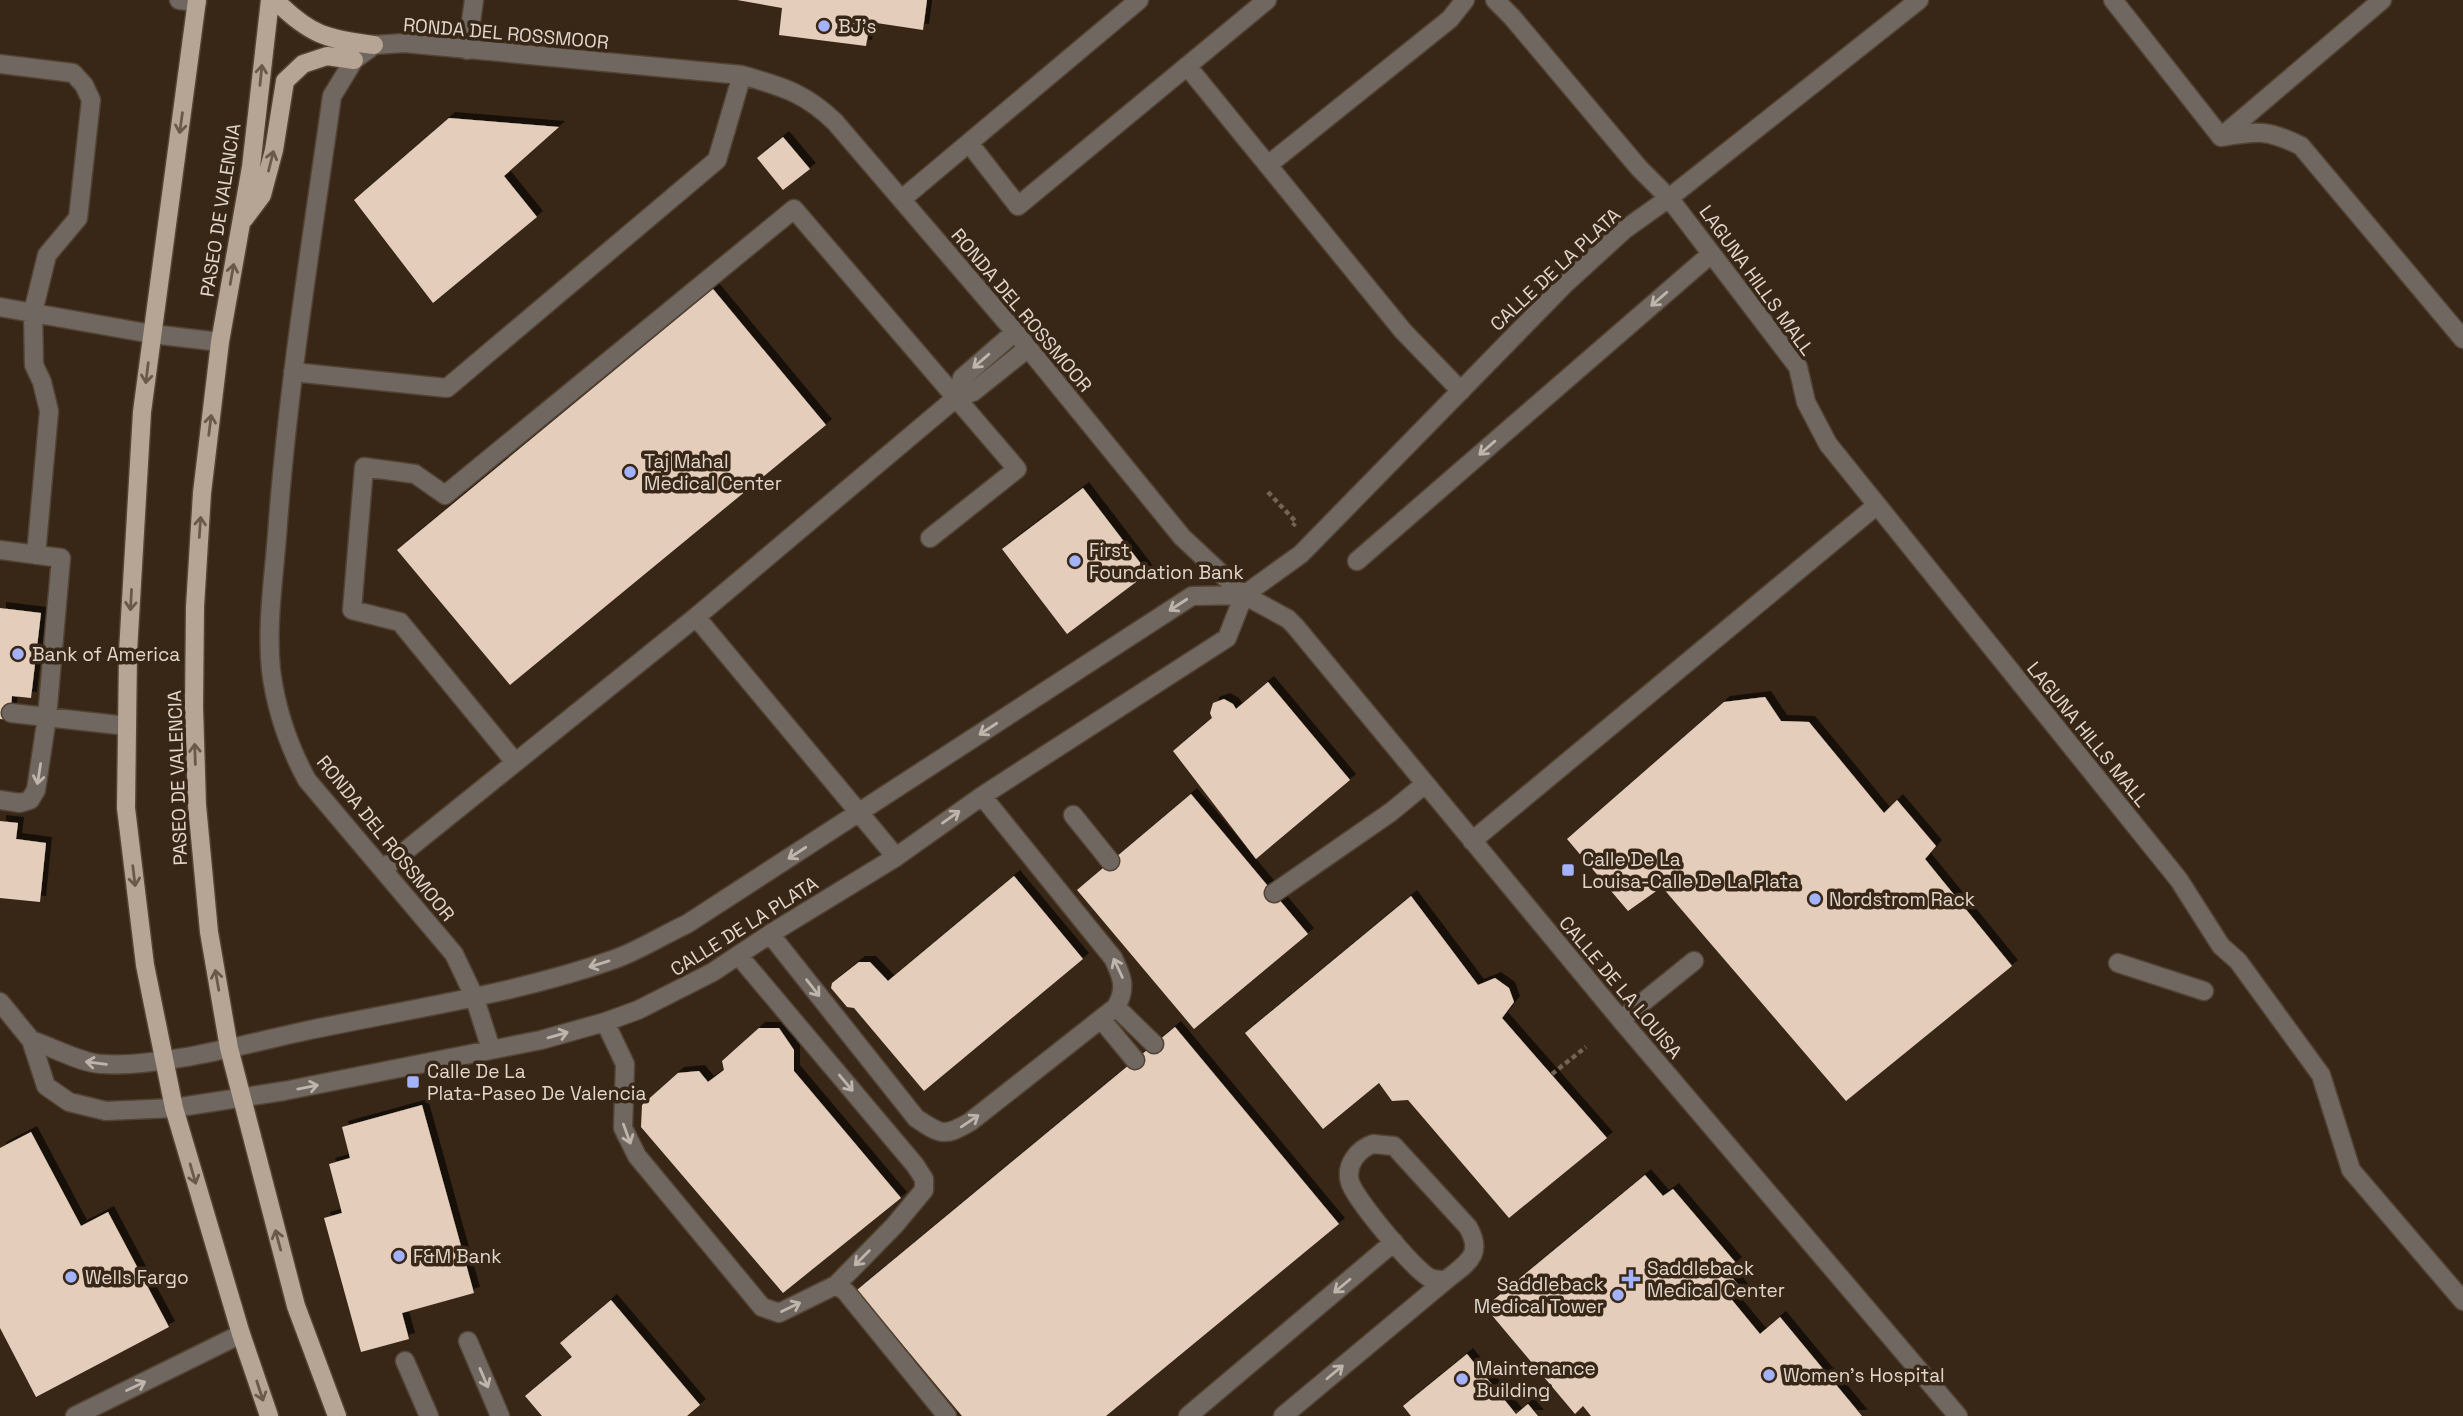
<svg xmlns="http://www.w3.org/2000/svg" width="2463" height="1416" font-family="'Space Grotesk',sans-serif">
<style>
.building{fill:#e4cebb;filter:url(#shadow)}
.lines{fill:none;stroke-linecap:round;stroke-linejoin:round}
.minor-casing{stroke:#534334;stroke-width:21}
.major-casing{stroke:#534334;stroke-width:21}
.path{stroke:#726355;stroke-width:4.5;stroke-dasharray:5 3.5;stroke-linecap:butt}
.minor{stroke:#706860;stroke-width:18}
.major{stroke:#b6a494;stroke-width:18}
.oneway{stroke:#6a5949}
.oneway2{stroke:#bfb5ac}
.poi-dot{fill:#a3b2fd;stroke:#382717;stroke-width:2.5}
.labels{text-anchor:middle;stroke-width:7;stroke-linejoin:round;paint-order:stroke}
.poi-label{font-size:19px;fill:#e1d6cc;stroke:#382717;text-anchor:start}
.street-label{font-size:19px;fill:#e1d6cc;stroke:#382717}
</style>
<defs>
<filter id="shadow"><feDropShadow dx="6" dy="-6" stdDeviation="0" flood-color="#0009"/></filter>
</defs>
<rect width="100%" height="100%" fill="#382717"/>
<path class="building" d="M737 0H927L923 30 870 22 866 46 779 35 782 8Z
M449 118 559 127 504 176 537 217 433 303 354 200Z
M783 137 810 169 783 190 757 158Z
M713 289 826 425 510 685 397 550Z
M1083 488 1148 573 1067 634 1002 549Z
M0 608 41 613 31 698 12 696 10 720 0 719Z
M1268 682 1350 780 1256 859 1173 751 1212 718 1210 713 1213 703 1224 699 1233 704 1236 709Z
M1765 697 1781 721 1809 722 1884 813 1897 800 1936 846 1925 859 2012 966 1846 1101 1662 887 1628 911 1567 839 1724 702Z
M1191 794 1308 934 1194 1029 1077 890Z
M0 821 18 823 16 839 46 843 40 902 0 898Z
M1014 876 1083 959 924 1091 854 1008 847 1007 831 988 832 983 859 962H870L888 981Z
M1411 896 1478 985 1495 978 1509 988 1514 1002 1502 1018 1607 1138 1509 1218 1408 1100 1392 1101 1379 1083 1323 1129 1245 1033Z
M1175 1027 1339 1224 1106 1416H962L857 1290Z
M759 1028H779L794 1050V1071L901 1198 783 1293 641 1127 642 1105 678 1073 699 1071 708 1082 724 1070 722 1061Z
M422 1105 474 1293 402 1313 409 1339 361 1352 324 1218 342 1213 329 1164 350 1158 342 1127Z
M31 1132 81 1226 108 1212 169 1327 36 1397 0 1328V1148Z
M1645 1175 1663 1196 1673 1189 1736 1263 1727 1271 1743 1291 1732 1300 1760 1334 1780 1317 1862 1416H1591L1583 1406 1575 1414 1485 1307Z
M611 1300 700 1405 687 1416H542L525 1396 572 1357 560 1343Z
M1467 1354 1516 1414 1528 1404 1538 1416H1411L1403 1406Z"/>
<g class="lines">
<g class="minor-casing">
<path id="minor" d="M179 0 197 2
M1495 0 1512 17 1639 168 1669 198 1798 367 1806 402 1828 444 2179 880 2221 946 2238 961 2321 1075 2351 1170 2463 1301
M2113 0 2221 137
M467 50 474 0
M0 64 73 73 84 85 91 100 78 218 47 255 33 312 34 365 42 382 49 411 36 555
M1187 66 1403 331 1461 391
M2221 137C2258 131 2267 129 2301 146L2463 339
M2221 137 2382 0
M969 143 1018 206 1267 0
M1268 165 1450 19 1465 0
M902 199 1139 0
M0 307 152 334 220 342
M293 372 447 388 717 160 742 75
M957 397 962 378 1015 332
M0 550 61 558 47 717 36 790 30 800 20 803 0 800
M1357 561 1711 254
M696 617 896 857
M11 713 127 726
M515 762 400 622 352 610 364 467 415 474 445 495 794 209 1017 469 930 538
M1073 815 1110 861
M1472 841 1877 505
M383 869 696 617 957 397 973 392 1028 348
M1274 893 1391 812 1425 784
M770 934 916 1118C941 1135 944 1137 970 1122L1116 1007C1127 988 1122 976 1113 958L982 796
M2118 963 2204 991
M0 1002 31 1040 46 1086 69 1102 106 1111 174 1108 284 1091 541 1040 605 1022 638 1010 713 972 770 934 896 857 982 796 1227 638 1244 595 1301 554 1566 283 1624 230 1669 198 1919 0
M1116 1007 1154 1044
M1101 1019 1135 1060
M1621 1020 1694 961
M605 1022 625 1064 623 1128 637 1156 762 1307 779 1313 836 1285 894 1226 924 1190V1179L915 1165 739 956
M31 1040C52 1047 81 1063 101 1064 161 1068 245 1044 305 1031 408 1009 516 994 615 959 640 950 663 935 687 924L1192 596 1244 595
M491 1049 474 996 454 954 307 780C288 745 276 710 271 670 266 622 275 570 278 522 289 379 312 238 332 96L354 60 374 45 404 43 742 75C782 87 804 92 835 122L1015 332 1182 537 1244 595 1288 619 1295 626 1621 1020 1958 1416
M1373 1144 1394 1146 1468 1227C1484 1255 1467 1263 1446 1280 1441 1280 1435 1280 1430 1278 1415 1271 1354 1198 1350 1182 1345 1165 1358 1149 1373 1144Z
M836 1285 846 1292 947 1416
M468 1341 500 1416
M405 1361 429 1416
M75 1416 241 1334
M1188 1416 1394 1242
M1283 1416 1446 1280"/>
</g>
<g class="major-casing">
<path id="major" d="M197 0 142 412 128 652 126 808 145 965 174 1108 241 1334 269 1416
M270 0 251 167 220 342 202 493 195 607 194 707 197 805 209 932 229 1048 296 1306 337 1416
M275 0C310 35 326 39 374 45
M244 219 262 195 274 150 285 81 303 64 327 56 354 60"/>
</g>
<path class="path" d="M1268 492 1296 522 1293 526
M1552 1074 1586 1047"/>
<use href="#minor" class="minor"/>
<use href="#major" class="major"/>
</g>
<defs><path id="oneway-shaft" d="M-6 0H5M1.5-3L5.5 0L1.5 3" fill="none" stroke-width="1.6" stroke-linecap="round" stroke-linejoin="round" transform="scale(1.75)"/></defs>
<g class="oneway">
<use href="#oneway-shaft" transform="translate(261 75) rotate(-84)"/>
<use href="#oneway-shaft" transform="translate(181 123) rotate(98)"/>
<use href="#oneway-shaft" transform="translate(271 161) rotate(-76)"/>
<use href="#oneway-shaft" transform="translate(232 274) rotate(-80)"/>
<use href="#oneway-shaft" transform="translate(147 373) rotate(97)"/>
<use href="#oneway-shaft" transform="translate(210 425) rotate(-83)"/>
<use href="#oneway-shaft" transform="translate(200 527) rotate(-86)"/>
<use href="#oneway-shaft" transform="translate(131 600) rotate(93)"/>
<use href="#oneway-shaft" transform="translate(195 754) rotate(-92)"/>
<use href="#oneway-shaft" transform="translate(134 876) rotate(83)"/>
<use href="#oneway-shaft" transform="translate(217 980) rotate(-100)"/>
<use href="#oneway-shaft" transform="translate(193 1174) rotate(74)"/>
<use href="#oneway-shaft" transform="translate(278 1240) rotate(-105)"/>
<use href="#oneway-shaft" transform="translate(260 1391) rotate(72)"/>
</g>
<g class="oneway2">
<use href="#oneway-shaft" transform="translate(1659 299) rotate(139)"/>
<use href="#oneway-shaft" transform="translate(981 361) rotate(139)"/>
<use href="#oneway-shaft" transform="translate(1487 448) rotate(139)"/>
<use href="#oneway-shaft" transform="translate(1178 605) rotate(147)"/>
<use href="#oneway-shaft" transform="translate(988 729) rotate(147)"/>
<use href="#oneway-shaft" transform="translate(39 774) rotate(99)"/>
<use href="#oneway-shaft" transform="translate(951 817) rotate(-35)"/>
<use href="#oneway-shaft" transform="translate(797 853) rotate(147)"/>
<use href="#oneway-shaft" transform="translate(599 964) rotate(163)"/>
<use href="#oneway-shaft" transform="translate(1118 968) rotate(-115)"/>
<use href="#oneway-shaft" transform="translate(813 988) rotate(52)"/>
<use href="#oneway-shaft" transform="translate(558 1035) rotate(-16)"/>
<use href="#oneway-shaft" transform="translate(96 1063) rotate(-173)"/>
<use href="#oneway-shaft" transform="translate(846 1083) rotate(50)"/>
<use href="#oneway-shaft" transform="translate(308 1087) rotate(-11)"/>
<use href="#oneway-shaft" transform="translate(970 1121) rotate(-34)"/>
<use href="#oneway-shaft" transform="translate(627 1134) rotate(70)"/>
<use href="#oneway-shaft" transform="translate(862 1258) rotate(135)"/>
<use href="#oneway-shaft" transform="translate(1342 1286) rotate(140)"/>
<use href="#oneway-shaft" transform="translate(791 1307) rotate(-26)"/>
<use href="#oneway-shaft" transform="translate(1335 1372) rotate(-40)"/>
<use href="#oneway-shaft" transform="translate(484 1378) rotate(67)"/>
<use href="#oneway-shaft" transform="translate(136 1386) rotate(-26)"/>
</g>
<g class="poi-dot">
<circle cx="824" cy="26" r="7"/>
<circle cx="630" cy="472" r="7"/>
<circle cx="1075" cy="561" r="7"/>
<circle cx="18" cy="654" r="7"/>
<rect x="1561" y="863" width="14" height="14" rx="3.5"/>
<circle cx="1815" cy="899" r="7"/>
<rect x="406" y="1075" width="14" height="14" rx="3.5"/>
<circle cx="399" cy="1256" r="7"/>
<circle cx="71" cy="1277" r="7"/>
<path d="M1627.5 1268.5h7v7h7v7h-7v7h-7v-7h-7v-7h7z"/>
<circle cx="1618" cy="1295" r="7"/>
<circle cx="1769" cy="1375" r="7"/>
<circle cx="1462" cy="1379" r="7"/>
</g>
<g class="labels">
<g class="poi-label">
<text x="838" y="33">BJ's</text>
<text x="644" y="468">Taj Mahal<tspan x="644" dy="22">Medical Center</tspan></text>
<text x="1089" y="557">First<tspan x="1089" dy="22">Foundation Bank</tspan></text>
<text x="32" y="661">Bank of America</text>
<text x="1582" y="866">Calle De La<tspan x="1582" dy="22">Louisa-Calle De La Plata</tspan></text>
<text x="1829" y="906">Nordstrom Rack</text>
<text x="427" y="1078">Calle De La<tspan x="427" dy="22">Plata-Paseo De Valencia</tspan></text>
<text x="413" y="1263">F&amp;M Bank</text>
<text x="1647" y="1275">Saddleback<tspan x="1647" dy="22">Medical Center</tspan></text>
<text x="85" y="1284">Wells Fargo</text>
<text x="1604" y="1291" text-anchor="end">Saddleback<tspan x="1604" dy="22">Medical Tower</tspan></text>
<text x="1476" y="1375">Maintenance<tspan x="1476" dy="22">Building</tspan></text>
<text x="1783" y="1382">Women's Hospital</text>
</g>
<g class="street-label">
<text transform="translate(506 33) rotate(5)" y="7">RONDA DEL ROSSMOOR</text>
<text transform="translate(220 210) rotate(-81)" y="7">PASEO DE VALENCIA</text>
<text transform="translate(1555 269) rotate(-43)" y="7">CALLE DE LA PLATA</text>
<text transform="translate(1757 280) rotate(54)" y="7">LAGUNA HILLS MALL</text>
<text transform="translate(1022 310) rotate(50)" y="7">RONDA DEL ROSSMOOR</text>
<text transform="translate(2088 734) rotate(51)" y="7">LAGUNA HILLS MALL</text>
<text transform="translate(177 778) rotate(-92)" y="7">PASEO DE VALENCIA</text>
<text transform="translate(386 838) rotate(51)" y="7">RONDA DEL ROSSMOOR</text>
<text transform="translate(744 926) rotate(-32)" y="7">CALLE DE LA PLATA</text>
<text transform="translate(1621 987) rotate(50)" y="7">CALLE DE LA LOUISA</text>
</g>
</g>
</svg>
